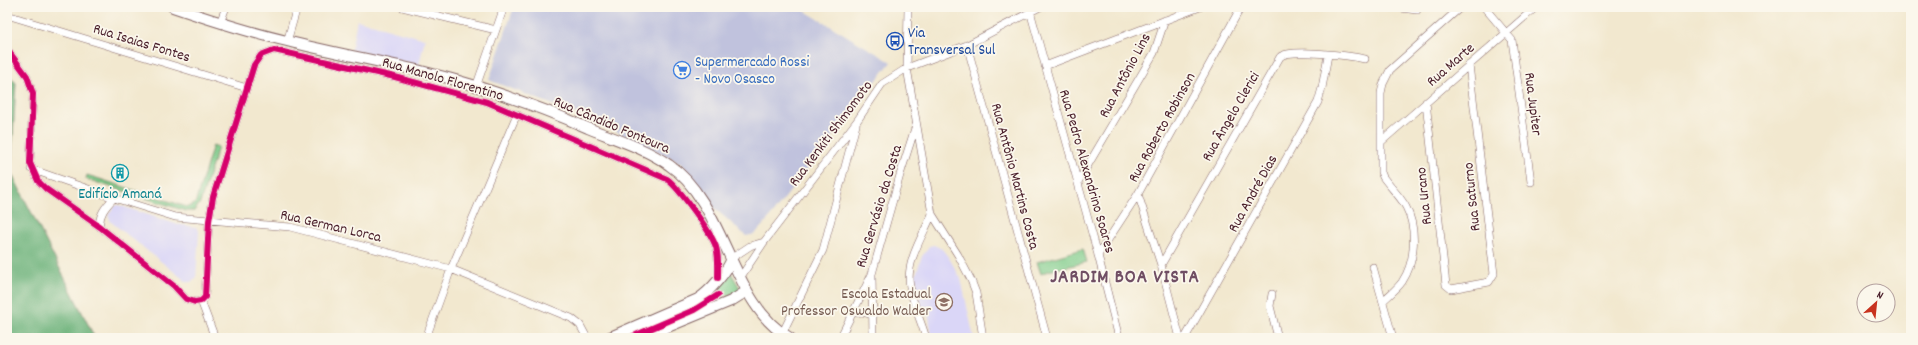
<svg xmlns="http://www.w3.org/2000/svg" width="1918" height="345" font-family="Dekko,sans-serif">
<style>
.built{fill:#dad6f7}
.industrial{fill:#c0c2dd}
.green{fill:#7fcc8b;stroke:#64765b}
.forest{fill:#67b077;stroke:#586851}
.lines{fill:none;stroke-linecap:round;stroke-linejoin:round}
.street-casing{stroke:#856564;stroke-width:8}
.secondary-casing{stroke:#856564;stroke-width:12}
.street{stroke:#fff;stroke-width:7}
.secondary{stroke:#fff;stroke-width:10}
.cycleway-casing{stroke:#fbf7ec;stroke-width:8}
.cycleway{stroke:#d6006c;stroke-width:6}
.labels{text-anchor:middle;stroke-width:3.5;stroke-linejoin:round;paint-order:stroke}
.transit-label{font-size:15px;fill:#164399;stroke:#fbf7ec;text-anchor:start}
.street-label{font-size:15px;fill:#4a1f2b;stroke:#fbf7ec}
.shop-label{font-size:15px;fill:#366cbe;stroke:#fbf7ec;text-anchor:start}
.culture-label{font-size:15px;fill:#0d838f;stroke:#fbf7ec}
.education-label{font-size:15px;fill:#785e54;stroke:#fbf7ec;text-anchor:end}
.district-label{font-size:19px;font-weight:bold;letter-spacing:1px;fill:#704e64;stroke:#fbf7ec}
</style>
<rect width="100%" height="100%" fill="#fbf7ec"/>
<filter id="ink" filterUnits="userSpaceOnUse"><feTurbulence type="fractalNoise" baseFrequency=".025" numOctaves="2"/><feDisplacementMap in="SourceGraphic" scale="8" xChannelSelector="R" yChannelSelector="G"/><feConvolveMatrix kernelMatrix="1 2 1 2 8 2 1 2 1" color-interpolation-filters="sRGB"/></filter>
<filter id="wash" filterUnits="userSpaceOnUse"><feTurbulence type="fractalNoise" baseFrequency=".012" numOctaves="4" result="noise"/><feDisplacementMap in="SourceGraphic" scale="16" xChannelSelector="R" yChannelSelector="G"/><feGaussianBlur stdDeviation="0.9" result="paint"/><feColorMatrix in="noise" values="0 0 0 0 0 0 0 0 0 0 0 0 0 0 0 0 0 1.4 0 .05"/><feComposite in="paint" operator="in"/></filter>
<g filter="url(#wash)">
<rect width="100%" height="100%" fill="#f2e8cf"/>
<path class="built" d="M357 20 425 39 419 65 351 50Z
M118 205 176 224 196 227 199 231 196 278 191 282H187L111 222 108 215 115 206Z
M934 245 942 249 949 258 961 279 974 338H932L929 317 924 313 917 291 916 275 921 258 929 246Z"/>
<path class="industrial" d="M514 7H798L891 62 770 217 755 234 746 236 711 205 682 164 597 122 489 80Z"/>
<path class="green" d="M213 145 218 147 200 203 194 211H186L86 179 87 175 187 207 195 204Z
M1083 249 1087 262 1048 271 1041 274 1037 262Z
M731 273 741 290 728 296 721 292C718 282 724 278 731 273Z"/>
<path class="forest" d="M7 73 16 83 11 172 95 338H7Z"/>
</g>
<g filter="url(#ink)">
<g class="lines">
<g class="street-casing">
<path id="street" d="M402 7 496 30
M908 7 907 68 932 214 958 255 971 280 976 293 983 338
M1392 7 1417 10
M1484 7 1512 40 1531 182
M1030 11 1098 255 1119 338
M7 15 247 88
M220 23 226 7
M287 42 297 7
M967 45 1047 338
M7 49 27 76 33 94 30 163 38 181 46 189 100 227 174 286 186 299 195 302 201 301 205 297 209 221 213 197 254 65 261 55 274 50 395 77 487 102 667 179C679 188 711 232 716 247 719 257 718 268 718 278
M1045 66 1200 7
M476 87 504 7
M1426 102 1446 285 1451 289 1489 282 1494 274 1469 65
M1382 141 1536 7
M31 169 114 198 175 217 290 227 451 269 571 318 580 325 587 338
M1078 182 1154 53 1165 20
M1138 194 1161 265 1180 338
M100 227C98 215 106 206 114 198
M1098 255 1138 194 1241 7
M732 258 750 246 764 242
M1161 265 1280 57C1289 48 1351 56 1365 59
M1373 267 1393 338
M872 276 873 338
M740 278 764 242 857 121 882 84 907 68 967 45 1040 7
M1272 294 1270 306 1278 338
M201 301 215 338
M1383 301C1389 295 1397 289 1402 282 1416 261 1417 228 1406 207 1400 196 1390 187 1383 177L1381 172V93L1383 84 1390 70 1461 7
M853 313 863 312 872 315
M782 334 823 250 856 125
M426 338 451 269 517 114
M840 338 872 274 900 175 916 125
M926 338C921 321 913 305 910 287 905 262 923 236 932 214
M1185 338 1318 102 1322 88 1328 55"/>
</g>
<g class="secondary-casing">
<path id="secondary" d="M173 7C211 20 248 32 287 41 353 58 423 68 488 90 522 101 556 114 588 128 615 139 645 148 669 165 726 203 731 306 790 338
M608 338 698 299C710 291 728 271 732 258
M641 338 731 301 747 291"/>
</g>
<use href="#street" class="street"/>
<use href="#secondary" class="secondary"/>
<g class="cycleway-casing">
<path id="cycleway" d="M7 49 27 76 33 94 30 163 38 181 46 189 100 227 174 286 186 299 195 302 201 301 205 297 209 221 213 197 254 65 261 55 274 50 395 77 487 102 667 179C679 188 711 232 716 247 719 257 718 268 718 278
M629 338 694 310 718 295"/>
</g>
<use href="#cycleway" class="cycleway"/>
</g>
</g>
<defs>
<g id="bus-ring" transform="scale(0.9)"><circle r="9.5" fill="#fbf7ec" stroke="#1a4fb4" stroke-width="1.5"/><path d="M-5-6H5V4H4V6H2V4H-2V6H-4V4H-5ZM-3.5-4V0h7V-4ZM-3.5 1.2v1.5H-2V1.2ZM2 1.2v1.5H3.5V1.2Z" fill="#1a4fb4"/></g>
<g id="supermarket-ring" transform="scale(0.9)"><circle r="9.5" fill="#fbf7ec" stroke="#3f7fe0" stroke-width="1.5"/><path d="M-6-5.5h2.5l.6 2H6L4.5 2H-2.5L-4.4-4H-6ZM-1.5 3.2a1.3 1.3 0 1 0 .1 0ZM3 3.2a1.3 1.3 0 1 0 .1 0Z" fill="#3f7fe0"/></g>
<g id="building-ring" transform="scale(0.9)"><circle r="9.5" fill="#fbf7ec" stroke="#0f9aa8" stroke-width="1.5"/><path d="M-4-6H4V6H1V3H-1V6H-4ZM-2.5-4.3h1.7v1.8h-1.7ZM.8-4.3h1.7v1.8H.8ZM-2.5-1h1.7V.8h-1.7ZM.8-1h1.7V.8H.8Z" fill="#0f9aa8"/></g>
<g id="school-ring" transform="scale(0.9)"><circle r="9.5" fill="#fbf7ec" stroke="#8d6e63" stroke-width="1.5"/><path d="M0-5L7-2L0 1L-7-2ZM-4 1L0 2.5L4 1V4Q0 6-4 4Z" fill="#8d6e63"/></g>
</defs>
<g fill-rule="evenodd">
<use href="#bus-ring" x="895" y="41"/>
<use href="#supermarket-ring" x="682" y="70"/>
<use href="#building-ring" x="120" y="173"/>
<use href="#school-ring" x="944" y="302"/>
</g>
<g class="labels">
<g class="transit-label">
<text x="908" y="37">Via<tspan x="908" dy="17">Transversal Sul</tspan></text>
</g>
<g class="street-label">
<text transform="translate(142 42) rotate(17)" y="5">Rua Isaias Fontes</text>
<text transform="translate(1450 64) rotate(-41)" y="5">Rua Marte</text>
<text transform="translate(1124 75) rotate(-62)" y="5">Rua Antônio Lins</text>
<text transform="translate(443 78) rotate(16)" y="5">Rua Manolo Florentino</text>
<text transform="translate(1534 104) rotate(83)" y="5">Rua Jupiter</text>
<text transform="translate(1230 116) rotate(-60)" y="5">Rua Ângelo Clerici</text>
<text transform="translate(612 124) rotate(23)" y="5">Rua Cândido Fontoura</text>
<text transform="translate(1161 127) rotate(-61)" y="5">Rua Roberto Robinson</text>
<text transform="translate(830 133) rotate(-53)" y="5">Rua Kenkiti Shimomoto</text>
<text transform="translate(1088 171) rotate(74)" y="5">Rua Pedro Alexandrino Soares</text>
<text transform="translate(1016 176) rotate(75)" y="5">Rua Antônio Martins Costa</text>
<text transform="translate(1252 193) rotate(-61)" y="5">Rua André Dias</text>
<text transform="translate(1423 196) rotate(-96)" y="5">Rua Urano</text>
<text transform="translate(1471 197) rotate(-96)" y="5">Rua Saturno</text>
<text transform="translate(878 206) rotate(-73)" y="5">Rua Gervásio da Costa</text>
<text transform="translate(331 225) rotate(13)" y="5">Rua German Lorca</text>
</g>
<g class="shop-label">
<text x="695" y="66">Supermercado Rossi<tspan x="695" dy="17">- Novo Osasco</tspan></text>
</g>
<g class="culture-label">
<text x="120" y="198">Edifício Amaná</text>
</g>
<g class="education-label">
<text x="931" y="298">Escola Estadual<tspan x="931" dy="17">Professor Oswaldo Walder</tspan></text>
</g>
<g class="district-label">
<text x="1125" y="282">JARDIM BOA VISTA</text>
</g>
</g>
<rect width="1918" height="345" fill="none" stroke="#fbf7ec" stroke-width="24"/>
<g transform="translate(1876 303) rotate(27)"><circle r="19" fill="#fbf7ec" stroke="#b4a19f"/>
<path d="M0-3L7 15L0 10L-7 15Z" fill="#c8321e"/>
<text y="-6" font-size="11" font-weight="bold" text-anchor="middle" fill="#4a1f2b">N</text>
</g>
</svg>
